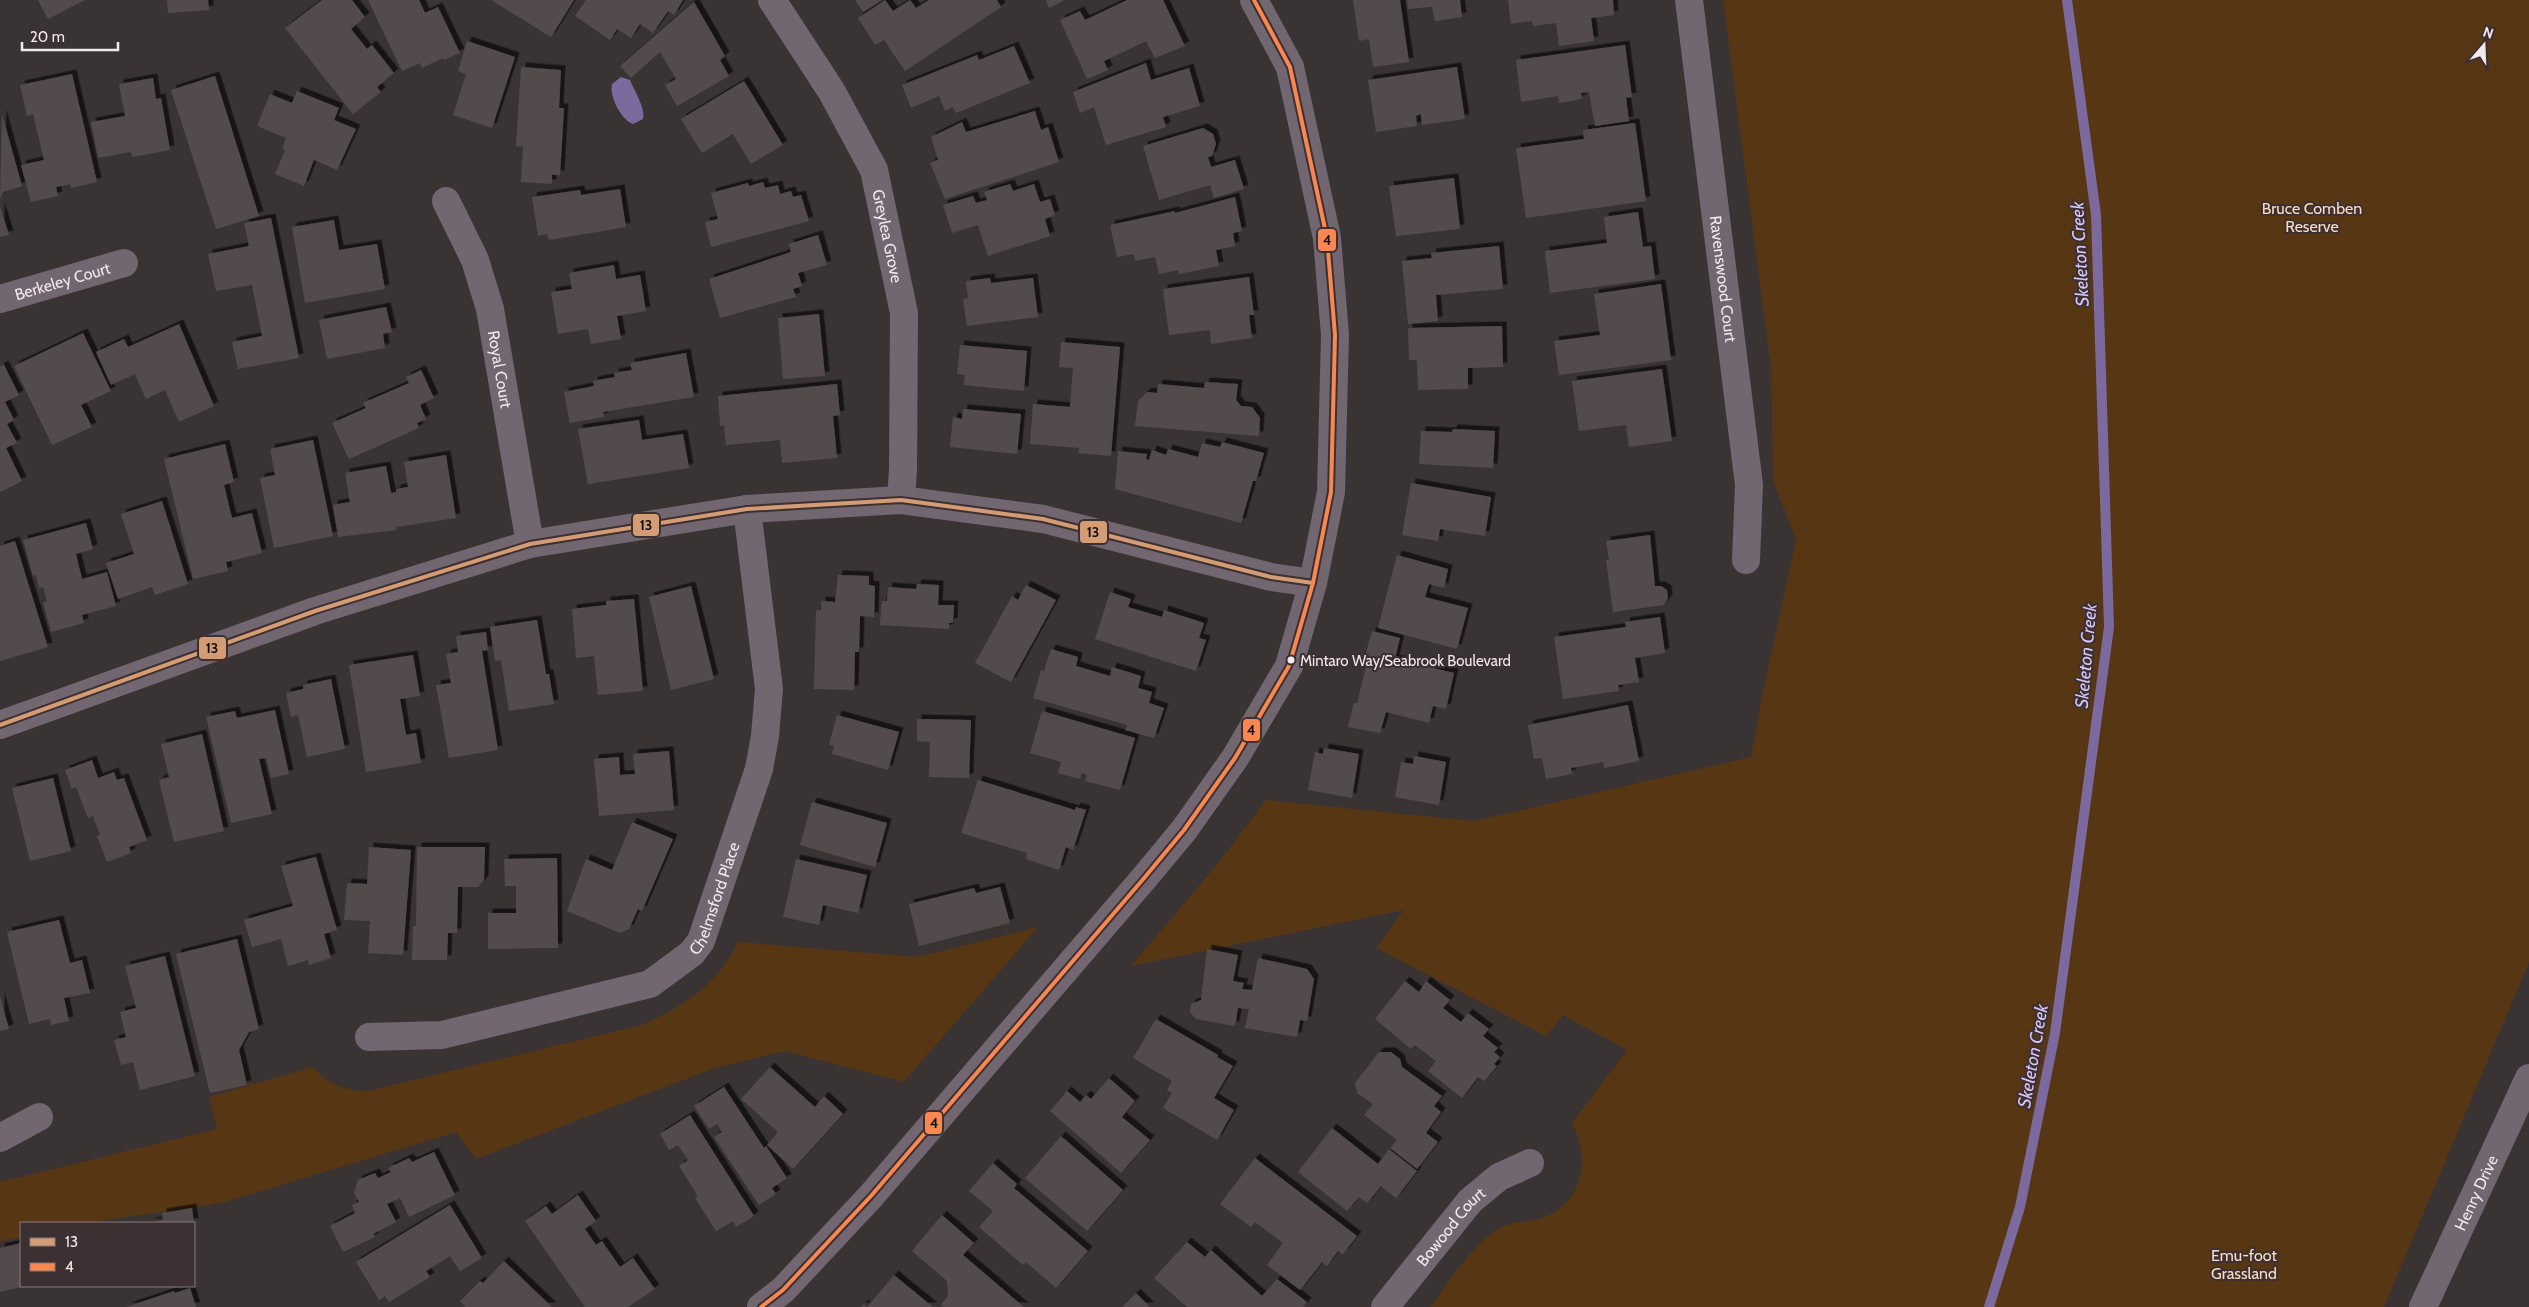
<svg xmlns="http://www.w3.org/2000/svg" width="2529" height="1307" font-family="Cabin,sans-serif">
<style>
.green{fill:#573614}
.water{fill:#7c699e}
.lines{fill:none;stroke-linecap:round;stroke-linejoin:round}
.stream{stroke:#7c699e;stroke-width:10}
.building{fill:#524c4c;filter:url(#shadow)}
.minor{stroke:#726670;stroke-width:28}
.tertiary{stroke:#726670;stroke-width:28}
.bus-1-casing{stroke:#3d3033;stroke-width:8}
.bus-2-casing{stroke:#3d3033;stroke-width:8}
.bus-1{stroke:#d39c74;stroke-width:4}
.bus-2{stroke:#f88751;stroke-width:4}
.bus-dot{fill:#f2e9eb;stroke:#3d3033;stroke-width:2}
.labels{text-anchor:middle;stroke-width:4;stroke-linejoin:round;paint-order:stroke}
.bus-label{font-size:15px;fill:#f2e9eb;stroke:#3d3033;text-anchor:start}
.park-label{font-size:16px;fill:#faddc1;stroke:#3d3033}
.street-label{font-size:16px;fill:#f2e9eb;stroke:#3d3033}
.water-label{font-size:18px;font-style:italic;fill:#d8c7fb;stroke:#3d3033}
.line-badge{stroke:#3d3033;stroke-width:2}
.pale-badge-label{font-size:14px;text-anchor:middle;font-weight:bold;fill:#111}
</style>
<defs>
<filter id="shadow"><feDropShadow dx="4.5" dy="-4.5" stdDeviation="0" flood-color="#0009"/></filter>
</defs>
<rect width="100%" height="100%" fill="#3a3334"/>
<path class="green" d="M1723 0H2529V962L2384 1307H1430C1450 1281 1468 1251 1494 1231 1507 1222 1524 1223 1538 1219 1583 1207 1591 1159 1572 1123L1627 1050 1563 1015 1546 1036 1376 948 1404 910 1131 966 1220 861 1266 800 1474 821 1751 757 1764 687 1796 540 1773 481 1771 368Z
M1038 927 904 1082 785 1051 715 1068 476 1159 456 1132 222 1203 87 1223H21V1237L0 1242V1182L217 1129 209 1097 312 1067C331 1085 342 1090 368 1091L642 1025C683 1007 718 984 738 942L917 957Z"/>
<path class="water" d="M621 77 630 80C634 90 646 109 643 119L633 124C621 120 609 96 612 84Z"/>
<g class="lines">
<path class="stream" d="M1989 1307 2020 1207 2055 1033 2109 627 2096 215 2067 0"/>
</g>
<path class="building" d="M38 0H85L48 19Z
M167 0H208L209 10 168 13Z
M322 0H352L365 17 351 29 367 49 372 45 394 73 377 87 381 92 353 114 285 28Z
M368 0H419L425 13 438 7 460 53 444 60 443 58 422 68 420 63 402 71Z
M491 0H574L551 37Z
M586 0H683L674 15 668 11 653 33 640 24 631 38 617 29 610 40 575 16Z
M855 0H882L863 12Z
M885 0 893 11 910 0 916 8 929 0H997L1001 7 905 71 884 40 875 45 858 18Z
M1046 0H1065L1049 8Z
M1127 0H1163L1185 46 1155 58 1146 41 1104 61 1108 70 1087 79 1060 20 1080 11 1085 20Z
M1353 0H1400L1409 62 1373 67 1369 39 1359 41Z
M1407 0H1460L1462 17 1435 21 1432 7 1408 9Z
M1508 0H1613L1614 15 1591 18 1594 41 1559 46 1556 23 1533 26 1532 21 1511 24Z
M694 2 725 56 720 60 729 76 677 106 665 85 676 79 660 52 631 78 620 66Z
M467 41 515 57 492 128 453 115 466 74 458 71Z
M1625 45 1632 97 1626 98 1629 121 1595 126 1589 92 1581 93 1582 99 1559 103 1558 96 1521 102 1516 60Z
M1014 46 1030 83 956 113 953 107 945 111 939 96 911 108 902 85 977 55 979 60Z
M1146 63 1151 80 1189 68 1200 106 1163 117 1166 127 1106 145 1094 107 1080 113 1073 92Z
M521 67 561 70 559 108H564L560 175H552V184L521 182 523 147 516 146Z
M1457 67 1465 119 1422 125 1421 114 1416 116 1417 126 1376 132 1368 80Z
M72 74 97 182 71 188 70 184 56 187 58 196 31 202 21 165 44 160 33 114 27 116 20 85Z
M215 76 259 216 216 229 171 90Z
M153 78 156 99 161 98 170 150 132 157 131 152 98 158 91 122 125 116 119 84Z
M744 81 783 145 751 164 733 134 702 153 681 119Z
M297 91 339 108 334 120 356 129 337 170 314 160 304 186 275 174 285 150 282 149 286 138 257 126 270 94 292 103Z
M1035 111 1041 130 1048 127 1059 162 945 199 930 163 938 160 931 137 962 122 966 132Z
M2 114 22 186 3 192 0 199Z
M1635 123 1646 201 1526 218 1516 148 1584 139 1583 130Z
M1203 128 1213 134 1216 144 1212 156 1208 157 1211 167 1235 160 1244 189 1214 198 1210 185 1159 200 1143 146Z
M1454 178 1460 229 1396 236 1389 186Z
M763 182 765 188 778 185 780 194 791 191 793 197 801 195 809 221 711 247 705 222 718 219 711 193 748 183 749 186Z
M1010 184 1013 191 1034 184 1040 202 1050 199 1055 215 1045 219 1050 236 988 256 978 225 952 233 943 205 973 196 976 203 987 200 984 192Z
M620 189 626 227 549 240 547 234 538 236 532 197 580 190 581 195Z
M1235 197 1242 231 1233 233 1235 246 1216 250 1219 266 1179 274 1178 270 1159 274 1155 257 1135 261 1134 254 1117 257 1110 225 1175 211V213Z
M0 206 9 235 0 237Z
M1638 212 1643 247 1651 246 1655 279 1550 293 1545 251 1607 243 1604 217Z
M271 218 299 358 238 369 232 342 262 336 252 285 216 291 208 254 249 246 244 223Z
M334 220 339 250 377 244 385 289 305 303 292 227Z
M818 235 827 265 798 273 802 286 793 289 796 297 720 318 709 279 791 252 789 244Z
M1499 246 1503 289 1436 295 1438 321 1408 324 1402 261 1432 258 1431 253Z
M614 265 616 279 640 275 646 311 617 316 621 339 591 344 588 329 558 334 551 292 572 289 569 273Z
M1249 277 1254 315H1249L1252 338 1211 344 1210 330 1169 335 1163 289Z
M990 278 991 283 1033 278 1038 317 967 326 963 299 968 298 966 281Z
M1661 284 1671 360 1559 375 1554 341 1600 335 1594 294Z
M386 307 392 332 383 334 385 348 327 359 319 320Z
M819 314 825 376 783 379 778 318Z
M179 324 214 406 179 422 165 390 146 399 135 374 111 385 96 352 124 339 128 347Z
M1502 326 1503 367 1468 368V389L1418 390 1417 360H1409L1408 328Z
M83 333 111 391 81 405 92 427 52 445 14 366Z
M1061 342 1120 347 1111 456 1078 453 1079 448 1030 444 1033 404 1070 407 1073 368 1059 367Z
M960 345 1027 351 1024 391 964 385 965 375 957 374Z
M686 353 694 397 603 412 604 417 570 423 564 392 594 386 593 381 615 377 614 373 632 370 630 363Z
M4 365 19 395 5 402 14 420 7 424 17 443 6 448 22 481 0 492V367Z
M1662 369 1672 441 1629 447 1626 425 1579 431 1572 381Z
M421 370 434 398 420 405 426 419 417 423 419 428 349 459 332 423 366 408 363 403 409 383 406 377Z
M1205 382 1238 384 1236 400 1241 406 1252 407 1260 418 1259 436 1135 426 1138 401 1147 392 1157 393 1158 384 1204 388Z
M837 384 840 415 833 416 837 458 782 463 780 440 726 445 724 425 720 426 718 396Z
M963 409 1021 414 1017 454 950 447 953 417 962 419Z
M639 420 642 440 683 434 689 468 588 484 578 429Z
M1453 429 1495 431 1493 468 1419 464 1421 431 1452 432Z
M313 440 333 536 274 548 260 478 275 475 270 449Z
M1222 442 1264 453 1256 481H1253L1241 523 1115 489 1118 451 1147 454 1146 459 1149 460 1152 450 1166 455 1168 449 1198 457 1202 443 1220 447Z
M225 444 234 482 224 485 232 518 252 513 262 553 226 562 228 571 193 579 164 459Z
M446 455 456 518 396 527 397 530 338 537 333 505 350 502 345 473 386 466 391 493 396 492V489L408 487 404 462Z
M1411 483 1491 497 1485 536 1440 529 1438 541 1402 535Z
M162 501 188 584 155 595 152 587 118 599 106 563 134 554 121 514Z
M86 523 93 549 76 554 82 579 107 572 116 606 82 615 84 623 51 632 43 602 47 601 43 587 39 588 36 575 33 576 23 540Z
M1650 535 1655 586H1661L1667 590 1668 598 1664 605 1613 612 1606 560H1609L1606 541Z
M15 541 48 647 0 661V546Z
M1397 555 1448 569 1444 588 1429 584 1425 597 1468 608 1457 649 1378 628Z
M838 575 869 576V585L875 586 874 617 860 616 859 652H855L854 690 814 689 816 610H821V601L835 602Z
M917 584 939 585 938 605H954L953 623H949V629L880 625 882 601H887L888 587 916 589Z
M1026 585 1056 600 1011 682 975 663 1012 596 1018 600Z
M691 586 714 679 671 690 649 597Z
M1110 592 1131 599 1128 607 1162 617 1164 610 1204 623 1199 638 1206 640 1196 671 1095 639Z
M634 599 643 691 598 695 594 656 576 658 572 609 606 605V601Z
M1660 617 1665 653 1635 658 1639 682 1618 685 1619 691 1563 699 1554 637 1626 627 1625 622Z
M537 620 546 674H549L554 704 509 711 501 660 495 661 490 627Z
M1372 631 1400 638 1395 659 1454 673 1446 709 1433 706 1429 723 1386 712 1380 733 1348 727 1354 703H1357L1369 654 1366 653Z
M486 632 488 650 482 651 498 750 449 758 436 685 451 683 446 654 458 652 456 636Z
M1051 649 1078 657 1076 666 1110 676 1112 667 1141 676 1138 688 1152 692 1149 703 1164 708 1154 738 1125 730 1127 725 1033 698 1041 670 1044 671Z
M413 655 420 696 400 699 406 735 416 733 421 763 366 772 349 665Z
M331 679 345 749 307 757 298 715 291 717 286 693 303 689V685Z
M1628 705 1639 761 1604 768 1603 762 1571 768 1572 774 1546 779 1542 758 1534 759 1528 725Z
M275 710 289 774 271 778 266 758 259 759 272 814 231 823 206 717 235 711 237 718Z
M1042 711 1135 738 1120 790 1085 781 1087 775 1082 773 1080 779 1058 773 1061 762 1030 753Z
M837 715 899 732 888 770 832 754 834 746 829 745Z
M917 719 971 720 969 778 929 777 930 742 917 741Z
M202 734 224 831 174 842 159 780 169 777 161 744Z
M1324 748 1359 754 1352 798 1308 790 1315 752 1323 754Z
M669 751 674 810 599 816 594 759 619 757 620 775 635 774 633 754Z
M1414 756 1446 762 1439 805 1395 797 1401 762 1413 764Z
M92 760 98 778 114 772 117 780 124 778 147 840 129 847 131 853 107 862 97 836 100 835 93 816 88 818 76 787 72 789 65 770Z
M53 778 71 851 30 861 12 788Z
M978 780 1075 810 1076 807 1086 810 1073 850 1066 847 1059 870 1026 859 1027 853 961 833Z
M812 802 887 823 875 867 800 845Z
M632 822 673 839 642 911 638 909 629 929 620 933 567 911 586 859 612 870Z
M369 847 411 850 403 955 368 953 370 921 344 920 347 883 367 884Z
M417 847H485L484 880 478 887H458L457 933H448L447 960H412L413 926H416Z
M316 857 337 930 324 934 331 958 309 965 308 960 288 966 281 939 252 947 244 920 293 906 281 866Z
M557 858 558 948 488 949V913H516V886H505L504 859Z
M796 859 867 875 858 913 823 905 819 925 783 917Z
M1000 887 1010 923 919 946 909 904 974 888 976 893Z
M59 920 70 963 82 960 90 993 64 998 69 1021 51 1025 50 1019 29 1024 7 932Z
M237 939 259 1029 249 1032 239 1050 247 1085 210 1093 176 954Z
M1207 949 1238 955 1233 981 1244 983 1242 989 1252 990 1258 958 1307 969 1314 979 1307 1021 1300 1020 1297 1037 1245 1028 1249 1009 1238 1008 1235 1026 1196 1019 1190 1012 1191 1004 1201 1000Z
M165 956 195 1076 140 1090 133 1062 121 1065 114 1040 126 1037 120 1012 136 1008 125 966Z
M1405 981 1419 992 1426 981 1450 1000 1443 1008 1461 1022 1468 1013 1489 1029 1483 1036 1498 1048 1494 1052 1500 1057 1494 1064 1497 1066 1484 1081 1478 1077 1462 1098 1428 1071 1436 1061 1415 1045 1411 1049 1375 1019Z
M0 996 9 1029 0 1031Z
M1156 1019 1218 1055 1217 1057 1233 1066 1214 1098 1234 1110 1217 1140 1163 1108 1172 1093 1167 1090 1172 1081 1133 1058Z
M1379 1052H1391L1400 1059 1402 1067 1442 1096 1434 1106 1441 1112 1426 1133 1438 1142 1417 1169 1390 1148 1397 1140 1364 1115 1373 1104 1357 1093 1355 1083Z
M770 1067 815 1107 824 1096 843 1114 793 1169 767 1145 778 1132 741 1099Z
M1109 1078 1135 1101 1122 1117 1150 1140 1121 1173 1050 1111 1067 1091 1080 1102 1086 1095 1091 1099Z
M724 1087 764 1148 766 1146 787 1178 772 1188 776 1194 759 1205 714 1137 722 1132 717 1124 709 1129 694 1106Z
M690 1115 754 1216 736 1227 733 1221 716 1231 695 1198 698 1196 679 1166 688 1160 678 1145 669 1150 660 1134Z
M1332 1128 1378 1164 1389 1149 1417 1171 1396 1198 1381 1186 1367 1203 1359 1197 1347 1211 1298 1172Z
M1061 1136 1123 1190 1087 1231 1025 1178Z
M434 1152 455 1195 409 1217 400 1198 387 1204 396 1222 373 1234 375 1237 343 1252 330 1226 355 1213 352 1205 359 1202 354 1193 358 1180 375 1173 378 1178 391 1172 388 1168 409 1158 412 1162Z
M1255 1158 1357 1236 1343 1254 1338 1251 1327 1266 1322 1262 1300 1290 1267 1265 1283 1243 1255 1222 1251 1227 1220 1204Z
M993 1163 1017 1184 1014 1188 1088 1251 1056 1288 1026 1262 1023 1265 979 1227 993 1211 969 1191Z
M578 1195 596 1221 585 1229 596 1245 602 1241 620 1267 633 1258 655 1289 628 1307H585L525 1221 546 1206 552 1214Z
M450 1205 482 1258 460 1271 450 1256 426 1271 430 1277 389 1302 385 1296 379 1300 356 1262Z
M192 1208 194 1223H148L163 1220 162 1213Z
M942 1215 974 1243 963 1255 1024 1307H944L941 1305 948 1296 947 1281 912 1251Z
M1187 1242 1205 1257 1211 1250 1262 1296 1277 1279 1307 1302 1303 1307H1187L1154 1278Z
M21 1243V1287L0 1292V1248Z
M504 1261 552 1307H466L460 1301 480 1281 483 1283Z
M894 1275 933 1307H861L864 1304 867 1307Z
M190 1288 196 1307H126L174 1291 175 1293Z
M1136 1293 1150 1307H1122Z"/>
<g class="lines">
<g class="minor">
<path id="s1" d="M772 0 832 92 874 170 904 313 903 469 901 500"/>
<path id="s2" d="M1689 0 1749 485 1746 560"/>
<path id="s3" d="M446 201 475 260 490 309 530 544"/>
<path id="s4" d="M0 299 124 263"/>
<path d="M0 725 315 611 530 544 747 509 901 500 1043 519 1271 577 1313 583"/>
<path id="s5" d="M369 1037 442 1035 650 984 692 953 701 941 759 769 765 736 769 689 747 509"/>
<path d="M0 1138 39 1117"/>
<path id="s6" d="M1385 1307 1470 1201 1499 1177 1530 1163"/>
<path id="s7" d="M2423 1307 2529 1078"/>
</g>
<path class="tertiary" d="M761 1307 783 1290 871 1196 1145 877 1184 830 1235 758 1289 666 1313 583 1331 492 1335 335 1327 238 1290 67 1254 0"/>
<g class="bus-1-casing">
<path id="bus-1" d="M0 725 315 611 530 544 747 509 901 500 1043 519 1271 577 1313 583"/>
</g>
<g class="bus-2-casing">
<path id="bus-2" d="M761 1307 783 1290 871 1196 1145 877 1184 830 1235 758 1289 666 1313 583 1331 492 1335 335 1327 238 1290 67 1254 0"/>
</g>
<use href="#bus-1" class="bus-1"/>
<use href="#bus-2" class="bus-2"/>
</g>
<circle class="bus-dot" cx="1291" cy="660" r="4.5"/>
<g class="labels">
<g class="bus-label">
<text x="1300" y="666">Mintaro Way/Seabrook Boulevard</text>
</g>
<g class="park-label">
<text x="2312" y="214">Bruce Comben<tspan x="2312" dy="18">Reserve</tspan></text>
<text x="2244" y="1261">Emu-foot<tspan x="2244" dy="18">Grassland</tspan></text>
</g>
<g class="street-label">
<text dy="6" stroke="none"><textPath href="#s1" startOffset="266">Greylea Grove</textPath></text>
<text dy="6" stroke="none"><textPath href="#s2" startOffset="281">Ravenswood Court</textPath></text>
<text dy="6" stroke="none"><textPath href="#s4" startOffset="65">Berkeley Court</textPath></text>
<text dy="6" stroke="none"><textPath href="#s3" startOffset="178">Royal Court</textPath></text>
<text dy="6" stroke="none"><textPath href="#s5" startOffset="399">Chelmsford Place</textPath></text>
<text dy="6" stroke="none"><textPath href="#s7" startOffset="126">Henry Drive</textPath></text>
<text dy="6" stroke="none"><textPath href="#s6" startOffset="104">Bowood Court</textPath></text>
</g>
<g class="water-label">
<text transform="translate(2080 254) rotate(-93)" y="6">Skeleton Creek</text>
<text transform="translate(2086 656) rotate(-85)" y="6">Skeleton Creek</text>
<text transform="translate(2033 1056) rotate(-80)" y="6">Skeleton Creek</text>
</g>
</g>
<g class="line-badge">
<rect x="1317" y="228" width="20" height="24" rx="5" fill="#f88751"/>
<rect x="632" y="513" width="28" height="24" rx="5" fill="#d39c74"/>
<rect x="1079" y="520" width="29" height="24" rx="5" fill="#d39c74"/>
<rect x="198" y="636" width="29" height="24" rx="5" fill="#d39c74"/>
<rect x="1242" y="718" width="19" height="24" rx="5" fill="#f88751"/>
<rect x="924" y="1111" width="19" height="24" rx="5" fill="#f88751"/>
</g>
<g class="pale-badge-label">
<text x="1327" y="245">4</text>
<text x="646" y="530">13</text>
<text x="1093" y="537">13</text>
<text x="212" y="653">13</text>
<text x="1251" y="735">4</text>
<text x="934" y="1128">4</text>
</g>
<rect x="20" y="1222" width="175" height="65" fill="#3d3033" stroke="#857a7d"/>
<rect x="30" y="1238" width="25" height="8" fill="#d39c74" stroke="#857a7d"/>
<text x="65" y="1247" font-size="15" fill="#f2e9eb">13</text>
<rect x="30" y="1263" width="25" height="8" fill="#f88751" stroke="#857a7d"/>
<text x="65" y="1272" font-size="15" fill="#f2e9eb">4</text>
<g transform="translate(2484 45) rotate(19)" stroke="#3d3033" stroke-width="4" paint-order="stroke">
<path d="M0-4L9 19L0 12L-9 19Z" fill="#f2e9eb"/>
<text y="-8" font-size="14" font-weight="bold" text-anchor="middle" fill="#f2e9eb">N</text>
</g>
<path d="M22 42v8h96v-8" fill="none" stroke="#f2e9eb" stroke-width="2.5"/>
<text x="30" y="42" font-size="15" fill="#f2e9eb" stroke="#3d3033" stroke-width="4" paint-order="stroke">20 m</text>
</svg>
